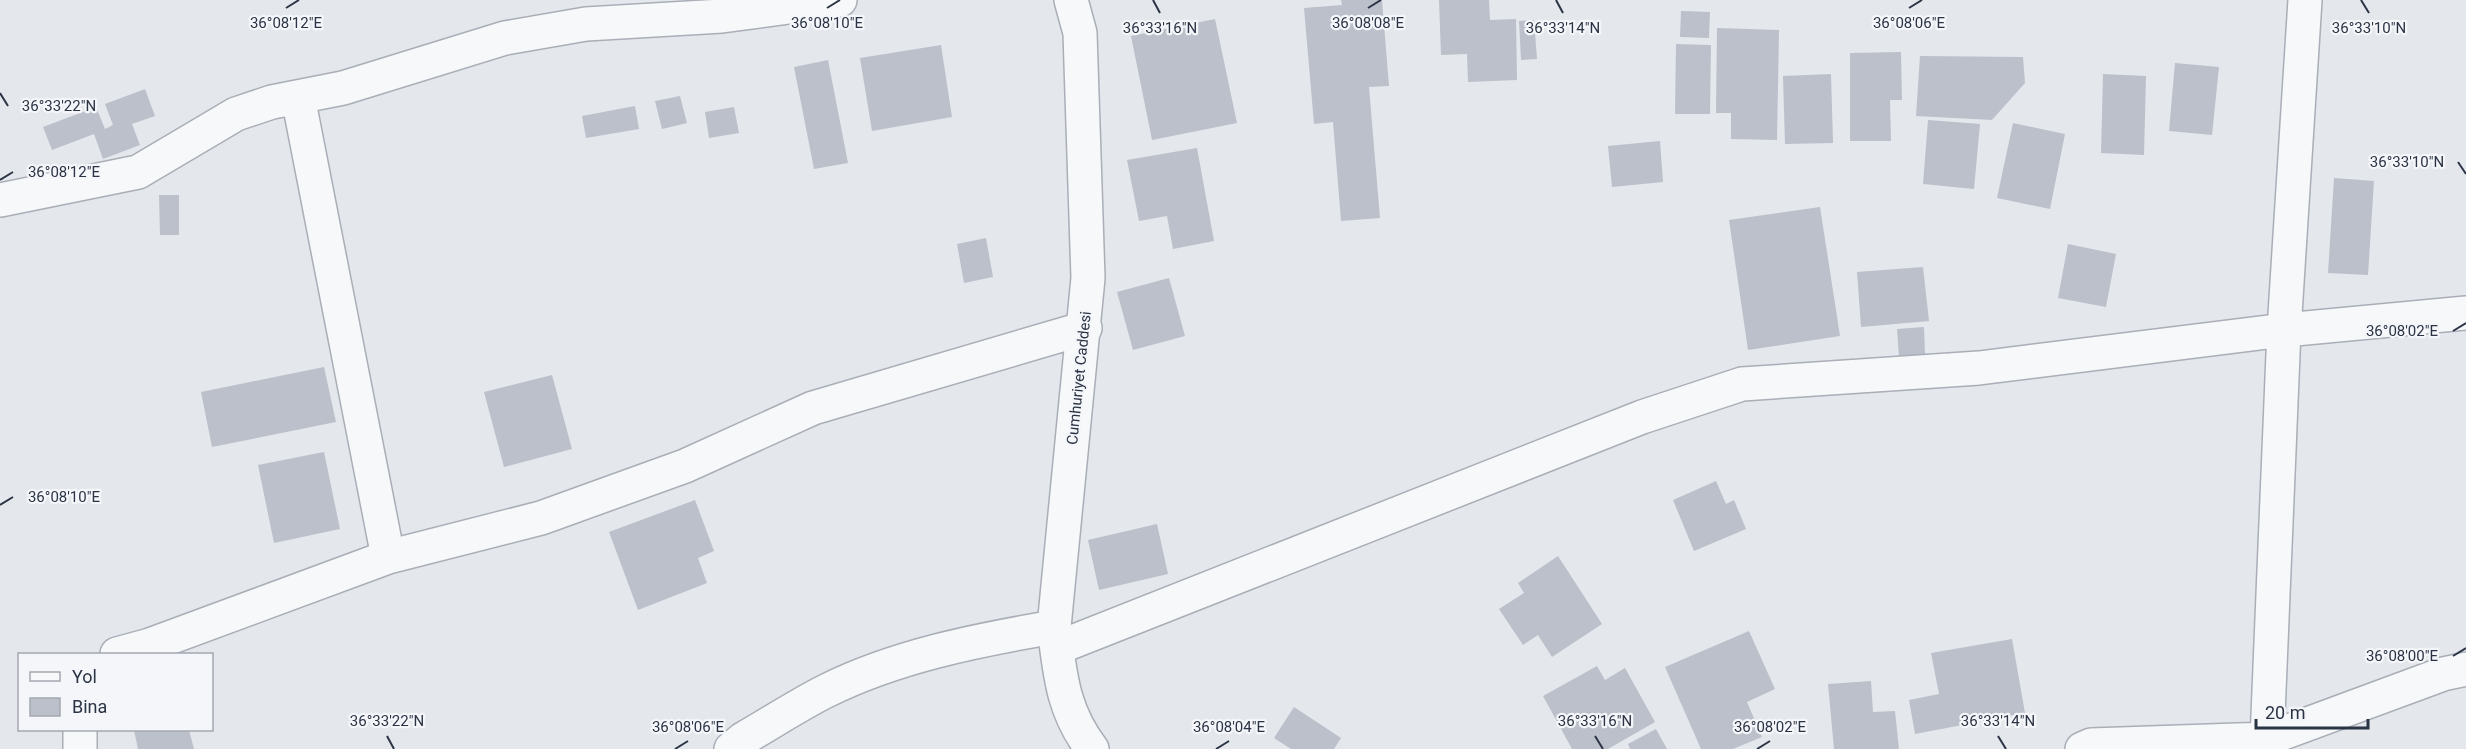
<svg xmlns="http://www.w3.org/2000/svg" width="2466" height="749" font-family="Roboto,sans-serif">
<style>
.building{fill:#bbc0ca}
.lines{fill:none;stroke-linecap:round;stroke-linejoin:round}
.minor-casing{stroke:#a9aeb7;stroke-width:36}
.minor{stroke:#f7f8fa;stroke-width:33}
.ticks{fill:none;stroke:#2b3445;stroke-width:2}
.labels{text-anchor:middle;stroke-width:4.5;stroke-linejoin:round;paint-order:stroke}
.street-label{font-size:15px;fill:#2b3445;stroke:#f4f6f9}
.ticks-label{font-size:15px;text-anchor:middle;fill:#2b3445;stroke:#f4f6f9;stroke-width:4.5;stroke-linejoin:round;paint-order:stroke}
</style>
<rect width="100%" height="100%" fill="#e4e7ec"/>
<path class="building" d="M1341 0H1382L1389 86 1369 87 1380 218 1341 221 1333 122 1314 124 1304 8 1342 5Z
M1439 0H1489L1490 20 1516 19 1517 80 1468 82 1467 54 1441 55Z
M1681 11 1710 12 1709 38 1680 37Z
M1215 19 1237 123 1152 140 1131 36Z
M1534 20 1537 59 1521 60 1519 21Z
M1717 28 1779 30 1777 140 1731 139V113H1716Z
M1676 44 1711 45 1710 114H1675Z
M941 45 952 117 872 131 860 58Z
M1901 52 1902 100H1890L1891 141H1850V53Z
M1920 56 2023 57 2025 83 1992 120 1916 116Z
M828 60 848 163 814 169 794 67Z
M2175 63 2219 67 2212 135 2169 131Z
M1831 74 1833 143 1785 144 1783 76Z
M2103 74 2146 76 2144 155 2101 153Z
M145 89 155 116 132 124 140 145 103 159 94 134 52 150 43 127 96 107 105 129 113 125 105 104Z
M680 96 687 123 662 129 655 101Z
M635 106 639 129 586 138 582 116Z
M734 107 739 133 709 138 705 112Z
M1928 120 1980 124 1974 189 1923 184Z
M2013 123 2065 134 2050 209 1997 198Z
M1660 141 1663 182 1612 187 1608 146Z
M1197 148 1214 241 1173 249 1167 216 1139 221 1127 160Z
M2334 178 2374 181 2368 275 2328 273Z
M159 195H179V235H160Z
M1820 207 1840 336 1748 350 1729 220Z
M986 238 993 277 964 283 957 244Z
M2068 244 2116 254 2106 307 2058 298Z
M1923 267 1929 321 1861 327 1857 272Z
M1169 278 1185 336 1133 350 1117 292Z
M1924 327 1925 355 1899 357 1897 329Z
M324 367 336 422 212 447 201 392Z
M552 375 572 449 504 467 484 392Z
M324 452 340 529 274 543 258 465Z
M1716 481 1726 504 1734 500 1746 529 1694 551 1673 500Z
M695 500 714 551 698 558 707 583 638 610 609 532Z
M1157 524 1168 574 1099 590 1088 540Z
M1558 556 1602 624 1552 657 1538 635 1523 645 1499 609 1524 593 1518 583Z
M1749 631 1775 689 1747 702 1762 737 1733 749H1701L1665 667Z
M2012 639 2025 713 1915 734 1909 700 1939 694 1931 653Z
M1597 666 1605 680 1625 668 1655 722 1608 749H1572L1543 696Z
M1871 681 1873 712 1895 711 1899 749H1834L1828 684Z
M1294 707 1341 738 1334 749H1291L1274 738Z
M1656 729 1667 749H1630L1628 744Z
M134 730H189L194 749H138Z"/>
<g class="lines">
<g class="minor-casing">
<path id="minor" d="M1071 0 1080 33 1088 278 1054 627C1060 673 1062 710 1092 749
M298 97 388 557
M0 200 138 172 236 114 272 102 343 88 505 38 586 24 722 16 840 0
M1057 648 1642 417 1742 384 1979 368 2284 330 2466 313
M117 654 150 645 388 557 541 518 685 466 813 408 1085 328
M80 730V749
M2267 739 2284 330 2305 0
M731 749 743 739C771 723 798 705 826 691 896 656 978 640 1054 627
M2082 749 2091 745 2267 739 2443 674 2466 669"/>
</g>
<use href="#minor" class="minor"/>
</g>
<path class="ticks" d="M1153 0 1160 13M1556 0 1563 13M2361 0 2369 13M286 8 299 0M827 8 840 0M1368 8 1381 0M1909 8 1922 0M0 93 8 106M2458 162 2466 174M0 180 13 172M2453 331 2466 323M0 505 13 497M2453 656 2466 648M387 736 394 749M1595 736 1603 749M1998 736 2006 749M675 749 688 741M1216 749 1229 741M1757 749 1770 741"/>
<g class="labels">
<g class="street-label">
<text transform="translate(1079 378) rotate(-84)" y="5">Cumhuriyet Caddesi</text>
</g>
</g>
<g class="ticks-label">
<text x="286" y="28">36°08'12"E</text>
<text x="827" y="28">36°08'10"E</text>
<text x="1368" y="28">36°08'08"E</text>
<text x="1909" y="28">36°08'06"E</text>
<text x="2369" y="33">36°33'10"N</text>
<text x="1160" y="33">36°33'16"N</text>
<text x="1563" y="33">36°33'14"N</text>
<text x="59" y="111">36°33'22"N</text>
<text x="2407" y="167">36°33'10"N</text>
<text x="64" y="177">36°08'12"E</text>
<text x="2402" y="336">36°08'02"E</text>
<text x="64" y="502">36°08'10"E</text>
<text x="2402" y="661">36°08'00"E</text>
<text x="387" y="726">36°33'22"N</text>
<text x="1595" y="726">36°33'16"N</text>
<text x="1998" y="726">36°33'14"N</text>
<text x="688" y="732">36°08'06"E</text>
<text x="1229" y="732">36°08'04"E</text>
<text x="1770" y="732">36°08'02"E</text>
</g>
<rect x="18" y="653" width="195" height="78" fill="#f4f6f9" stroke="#a4a8b1" stroke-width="1.5"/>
<rect x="30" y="672" width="30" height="9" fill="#f7f8fa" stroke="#a4a8b1" stroke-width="1.5"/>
<text x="72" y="683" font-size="18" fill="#2b3445">Yol</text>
<rect x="30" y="698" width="30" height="18" fill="#bbc0ca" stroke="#a4a8b1" stroke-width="1.5"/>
<text x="72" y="713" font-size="18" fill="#2b3445">Bina</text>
<path d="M2256 719v9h112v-9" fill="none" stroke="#2b3445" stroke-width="3"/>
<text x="2265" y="719" font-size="18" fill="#2b3445" stroke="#f4f6f9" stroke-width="4.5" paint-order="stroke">20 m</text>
</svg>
